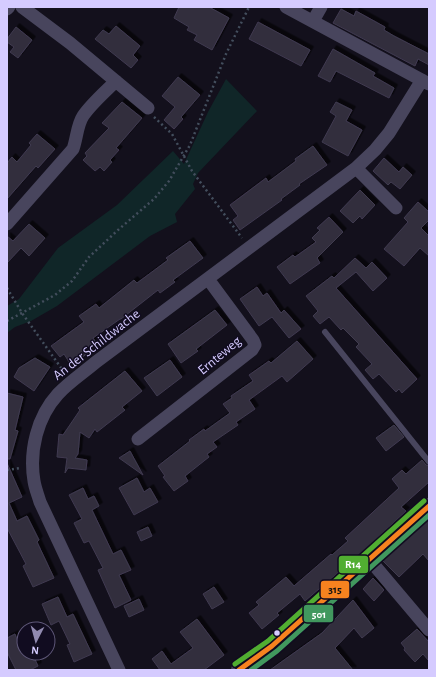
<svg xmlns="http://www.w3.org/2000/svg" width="436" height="677" font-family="'Alegreya Sans',sans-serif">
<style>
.green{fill:#102628}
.building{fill:#312e3e;stroke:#403a50;filter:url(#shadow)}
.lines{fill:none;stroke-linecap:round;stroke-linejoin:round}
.path{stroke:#434e5d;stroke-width:2.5;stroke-dasharray:2 3;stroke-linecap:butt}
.service{stroke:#48455d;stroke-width:6}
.minor{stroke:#48455d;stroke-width:13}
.tertiary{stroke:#48455d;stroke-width:16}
.bus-1-casing{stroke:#110c20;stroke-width:8}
.bus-2-casing{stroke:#110c20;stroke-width:8}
.bus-3-casing{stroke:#110c20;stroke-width:8}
.bus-1{stroke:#f6821f;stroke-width:5}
.bus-2{stroke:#41985e;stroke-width:5}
.bus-3{stroke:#51ae31;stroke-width:5}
.bus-dot{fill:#d5cbff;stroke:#110c20;stroke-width:1.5}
.labels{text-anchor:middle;stroke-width:3;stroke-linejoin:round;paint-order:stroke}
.street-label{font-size:14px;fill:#d5cbff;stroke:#110c20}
.line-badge{stroke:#110c20;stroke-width:1.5}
.badge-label{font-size:11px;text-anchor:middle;font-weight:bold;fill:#fff}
.pale-badge-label{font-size:11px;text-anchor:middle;font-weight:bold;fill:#111}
</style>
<defs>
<filter id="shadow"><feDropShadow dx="3.5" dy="-3.5" stdDeviation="0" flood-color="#0009"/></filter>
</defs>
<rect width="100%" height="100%" fill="#13101c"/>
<path class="green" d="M226 79 257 111 198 173 193 184 195 189 175 214 177 222 150 236 57 306 31 321 15 327 7 333V306L19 299 58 248 117 205 173 151 184 164 208 112Z"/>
<path class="building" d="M179 7H209L229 18 212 50 194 40 197 35 187 30 189 27 174 18Z
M341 9 354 16 356 11 385 27 384 30 394 36 429 54V65L418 59 415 66 333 23Z
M258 22 310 50 301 66 249 39Z
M116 26 140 46 133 55 138 60 131 68 95 39 103 30 109 34Z
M16 27 32 40 18 58 10 52 14 47 7 42V39Z
M333 49 375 73 373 76 394 88 389 98 336 71 330 82 318 76Z
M178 77 200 95 181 117 183 119 174 129 164 120 175 107 162 96Z
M122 102 142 118 116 148 119 150 110 160 112 162 104 171 100 167 95 171 83 160 87 156 85 153 109 128 102 123Z
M336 102 352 110 346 121 362 130 348 156 322 142 336 116 330 112Z
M37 134 55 149 38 168 36 166 7 199V163L12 157 17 162 31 145 29 143Z
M313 146 327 165 299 184 300 185 281 199 282 200 240 230 233 220 238 216 230 205 266 178 268 182 296 161 295 159Z
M384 158 399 172 403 167 412 175 400 189 391 182 388 185 373 171Z
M360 190 375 205 362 219 360 216 353 223 340 211Z
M418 202 429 212V220L421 228 429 236V256L420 248 404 266 384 249 408 222 404 218Z
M329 217 343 232 317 258 320 263 290 284 277 267 293 255 295 257 316 242 312 238 320 230 317 228Z
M29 224 45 238 29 256 21 248 7 263V236L13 241Z
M190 241 203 258 173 280 175 282 160 293 158 290 121 319H120L93 338 95 341 85 349 88 353 71 365 64 354 60 357 51 346 84 322 79 316 96 304 99 308 134 280 137 283 168 260 166 258Z
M355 258 366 268 372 262 387 278 373 291 356 272 336 288 417 379 402 393 399 389 396 392 379 374 373 379 365 370 372 364 356 347 359 344 343 328 341 330 329 317 320 324 313 316 318 311 306 296 332 276 334 278Z
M257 287 263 296 267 293 281 313 284 310 301 329 289 338 272 317 259 326 240 299Z
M215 310 227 325 196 349 198 351 181 363 168 344Z
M297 341 313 359 287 382 282 376 249 400 255 409 236 422 238 425 213 442 217 447 207 454 209 457 185 476 188 481 174 491 163 477 165 476 158 466 190 441 189 440 204 429 205 431 230 413 223 404 232 398 231 396 253 381 249 375 269 361 271 363Z
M35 358 50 367 34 391 14 377 19 368Z
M170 360 182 377 157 396 144 378Z
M125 371 142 391 122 407 125 410 97 432 95 429 89 438 80 432 78 454 75 458 87 460 86 470 68 468 65 473 67 458 57 457 59 434 63 435 80 410 78 408Z
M7 393 23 397 15 430 18 431 10 459H7Z
M394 425 404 437 386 451 376 438Z
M130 451 143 475 119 458Z
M422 460 426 465 429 466V482L401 507 406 511 376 539V540L305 601 300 594 277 613 279 615 262 629 249 613 259 605 256 602 286 577 294 586 331 554 332 555 348 541 345 538 399 488 392 479 402 470 406 474Z
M7 463 22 497 9 503 17 521 27 516 39 540 37 542 54 578 33 587 23 566 26 564 7 528Z
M137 478 144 492 150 488 158 502 134 515 119 488Z
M83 488 88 499 94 496 99 506 92 510 113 554 121 550 131 570 119 575 131 600 115 608 98 570 103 568 89 541 84 543 74 523 82 519 69 495Z
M429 519V561L423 554 399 577 383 561Z
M148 527 152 536 141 541 137 532Z
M373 578 384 590 374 601 363 589Z
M214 587 224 602 212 609 203 594Z
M58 597 67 617 73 614 92 654 74 662 67 645 70 644 59 621 51 625 42 604Z
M139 599 144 610 129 617 124 606Z
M353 600 374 628 362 638 354 628 335 648 353 670H270L322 633Z
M197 619 224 655 204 670H160L152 659 162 651 171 664 193 648 180 632Z
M417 629 429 642V661L423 654 415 662 404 650 405 648 401 643Z
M15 634 20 647 24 645V653H32L38 666 30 670H16L7 652V638Z"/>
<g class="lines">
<path class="path" d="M154 117 172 134 192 171 242 238
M7 288 22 313 64 372
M7 321 55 295 72 281 89 257 118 230 154 199 169 181 190 145 226 54 249 7
M7 470 20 468"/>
<path class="service" d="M325 332 429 462"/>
<path class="minor" d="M22 7 70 43 148 108
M286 7 429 84
M7 9 9 7
M313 21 321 7
M356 168 396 208
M7 224 73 149C77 138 77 125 83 116 91 104 106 91 116 81
M138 439 252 350 255 345 253 340 208 279
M369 559 429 630
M119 670 40 502C38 495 35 488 34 481 29 451 37 417 58 394 69 382 83 373 96 362L356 168 375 150 389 133 422 80"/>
<path class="tertiary" d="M239 670 272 646 429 506"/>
<g class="bus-1-casing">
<path id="bus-1" d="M239 670 272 646 429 506"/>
</g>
<g class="bus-2-casing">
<path id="bus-2" d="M251 670 277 651 429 515"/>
</g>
<g class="bus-3-casing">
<path id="bus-3" d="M235 664 268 641 424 501"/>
</g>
<use href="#bus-1" class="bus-1"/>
<use href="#bus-2" class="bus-2"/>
<use href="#bus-3" class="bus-3"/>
</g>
<circle class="bus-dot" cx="277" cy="633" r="3.5"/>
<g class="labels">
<g class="street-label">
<text transform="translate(96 344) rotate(-38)" y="5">An der Schildwache</text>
<text transform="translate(219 355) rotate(-40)" y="5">Ernteweg</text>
</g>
</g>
<g class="line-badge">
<rect x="338" y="555" width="31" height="19" rx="4" fill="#51ae31"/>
<rect x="320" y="580" width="30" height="19" rx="4" fill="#f6821f"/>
<rect x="303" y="604" width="31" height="19" rx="4" fill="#41985e"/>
</g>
<g class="badge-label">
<text x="353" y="568">R14</text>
<text x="319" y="618">501</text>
</g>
<g class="pale-badge-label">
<text x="335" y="593">315</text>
</g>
<rect width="436" height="677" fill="none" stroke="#d5cbff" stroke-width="16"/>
<g transform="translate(36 641) rotate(186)"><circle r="19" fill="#110c20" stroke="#5f5879"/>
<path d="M0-3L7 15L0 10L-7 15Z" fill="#918ab0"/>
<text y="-6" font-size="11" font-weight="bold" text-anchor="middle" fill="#d5cbff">N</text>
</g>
</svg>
